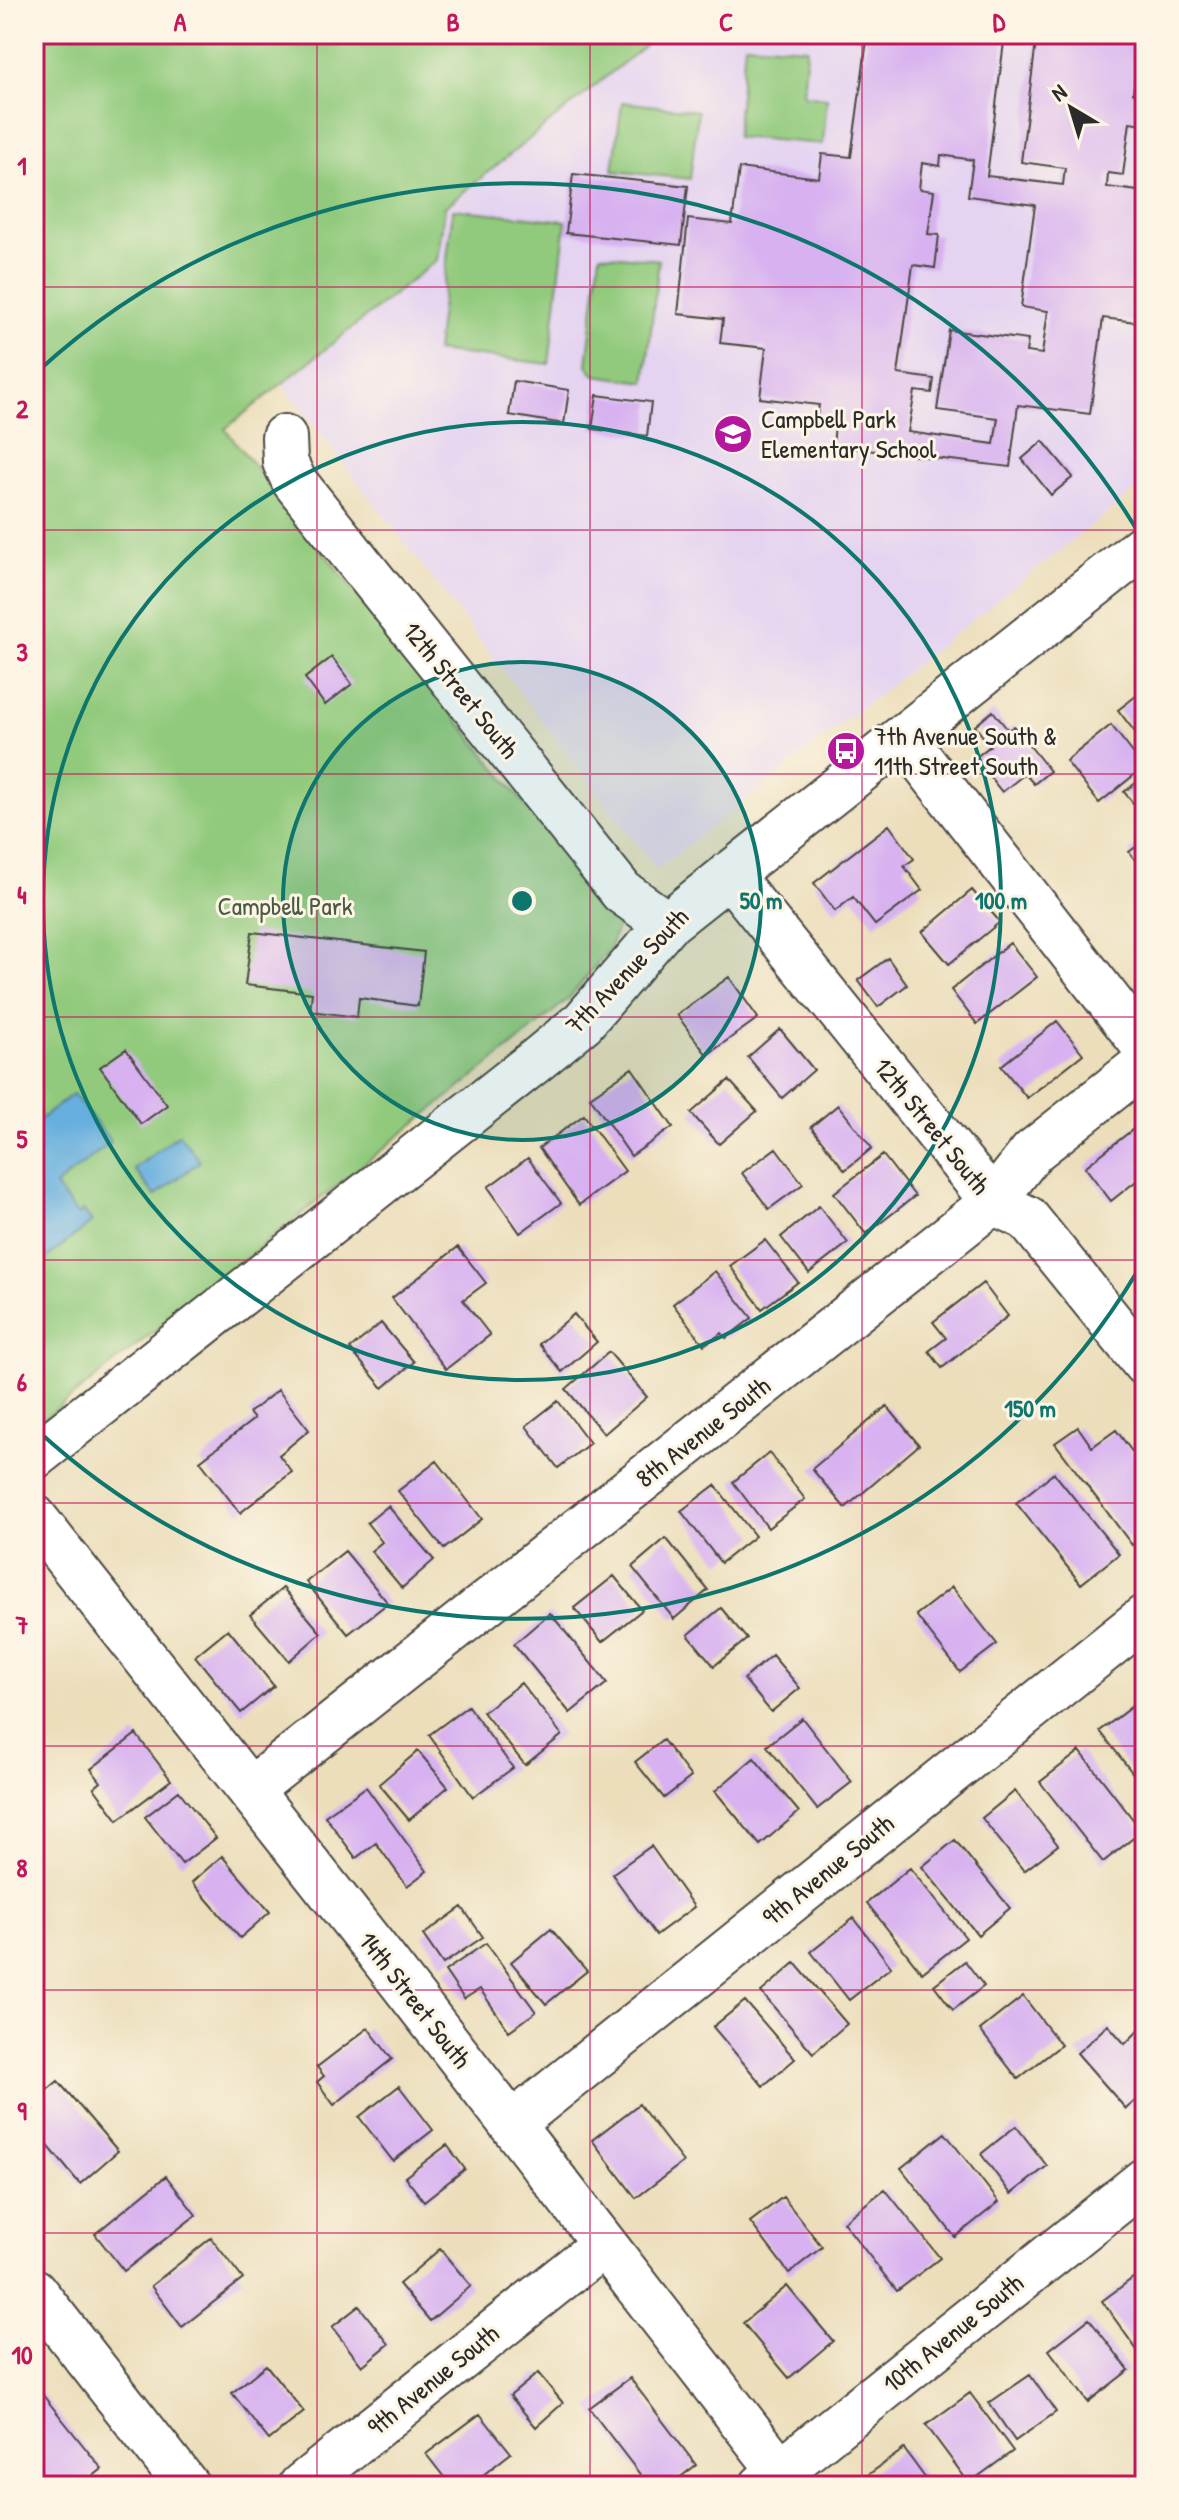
<svg xmlns="http://www.w3.org/2000/svg" width="1179" height="2520" font-family="'Patrick Hand',sans-serif">
<style>
.built{fill:#e4d3f1}
.green{fill:#92ca7d;stroke:#5e7a54;stroke-width:2}
.water{fill:#66afde;stroke:#486d84;stroke-width:2}
.building{fill:#d8b2f0;fill-rule:evenodd}
.lines{fill:none;stroke-linecap:round;stroke-linejoin:round}
.minor-casing{stroke:#484641;stroke-width:48}
.minor{stroke:#fff;stroke-width:44}
.grid{fill:none;stroke:#c2185b;stroke-width:2;stroke-opacity:0.55}
.ring{fill:none;stroke:#0f766e;stroke-width:4}
.labels{text-anchor:middle;stroke-width:6;stroke-linejoin:round;paint-order:stroke}
.poi-label{font-size:26px;fill:#2b2b2b;stroke:#fcf5e5;text-anchor:start}
.street-label{font-size:26px;fill:#2b2b2b;stroke:#fcf5e5}
.park-label{font-size:26px;fill:#4a5b44;stroke:#fcf5e5}
.centre{fill:#0f766e;stroke:#fcf5e5;stroke-width:4}
.ring-label{font-size:24px;text-anchor:middle;font-weight:bold;fill:#0f766e;stroke:#fcf5e5;stroke-width:6;stroke-linejoin:round;paint-order:stroke}
.neatline{fill:none;stroke:#c2185b;stroke-width:3}
.grid-label{font-size:26px;text-anchor:middle;font-weight:bold;fill:#c2185b}
</style>
<rect width="100%" height="100%" fill="#fcf5e5"/>
<filter id="ink" filterUnits="userSpaceOnUse"><feTurbulence type="fractalNoise" baseFrequency=".0125" numOctaves="2"/><feDisplacementMap in="SourceGraphic" scale="16" xChannelSelector="R" yChannelSelector="G"/><feConvolveMatrix kernelMatrix="1 2 1 2 8 2 1 2 1" color-interpolation-filters="sRGB"/></filter>
<filter id="wash" filterUnits="userSpaceOnUse"><feTurbulence type="fractalNoise" baseFrequency=".006" numOctaves="4" result="noise"/><feDisplacementMap in="SourceGraphic" scale="32" xChannelSelector="R" yChannelSelector="G"/><feGaussianBlur stdDeviation="1.8" result="paint"/><feColorMatrix in="noise" values="0 0 0 0 0 0 0 0 0 0 0 0 0 0 0 0 0 1.4 0 .05"/><feComposite in="paint" operator="in"/></filter>
<g filter="url(#wash)">
<rect width="100%" height="100%" fill="#ecdebb"/>
<path class="built" d="M659 34H1145V483L657 870 283 385 437 260 445 207Z"/>
<path class="green" d="M34 34H659L445 207 437 260 225 429 619 922 609 949 569 998 521 1039 34 1427Z
M745 44 807 48 803 95 827 98 823 144 736 137Z
M622 102 698 111 690 179 613 171Z
M453 209 566 221 549 364 436 351Z
M600 254 659 260 645 382 595 375 587 365Z"/>
<path class="water" d="M73 1094 111 1142 55 1186 78 1215 83 1211 92 1222 34 1268V1124Z
M179 1134 200 1161 155 1196 134 1169Z"/>
<g id="blocks">
<path class="building" d="M835 34H1005L987 176 1063 185 1065 168 1021 162 1037 34H1145V63L1137 62 1133 93 1145 94V124L1130 122 1123 175 1108 173 1107 187 1145 192V323L1103 318 1090 414 1018 405 1010 467 833 446 835 424 816 422 819 405 760 398 766 348 720 343 723 319 678 314 688 219 732 224 739 168 819 178 822 154 851 157 867 40 835 36ZM941 155 973 160 968 196 1035 205 1021 307 1048 311 1042 354 1026 352 1028 340 949 330 937 410 998 418 994 444 908 432 915 391 932 393 934 379 898 374 913 265 935 268 939 235 928 234 934 191 919 189 922 163 940 166Z
M573 174 688 186 681 245 566 233Z
M514 381 569 390 564 424 509 415Z
M597 395 651 402 647 436 592 429Z
M1043 441 1073 477 1051 495 1022 459Z
M332 657 352 684 325 705 305 678Z
M1145 689V745L1118 710Z
M993 711 1008 730 1014 726 1050 771 1034 784 1025 774 1002 792 975 758 990 746 975 726Z
M1111 725 1144 767 1099 803 1066 761Z
M1145 776V818L1124 792Z
M889 825 914 859 904 866 922 890 875 925 853 897 835 911 814 883Z
M1145 840V873L1129 852Z
M972 890 1000 922 949 964 922 932Z
M252 932 424 952 418 1006 359 998 357 1017 310 1011 312 993 245 985Z
M1010 943 1037 977 977 1024 951 990Z
M888 958 907 985 878 1007 858 980Z
M729 977 758 1018 707 1055 677 1015Z
M1057 1021 1083 1054 1027 1098 1001 1066Z
M780 1029 814 1070 782 1098 748 1057Z
M126 1049 167 1105 141 1124 100 1067Z
M632 1068 673 1127 631 1156 590 1097Z
M729 1080 757 1111 719 1144 691 1113Z
M838 1105 872 1148 845 1170 811 1127Z
M584 1115 625 1171 579 1205 539 1148Z
M1141 1123 1145 1128V1174L1111 1201 1085 1167Z
M776 1148 803 1184 769 1209 742 1173Z
M883 1155 915 1196 866 1234 834 1193Z
M528 1158 561 1203 520 1233 488 1187Z
M819 1206 848 1243 809 1273 781 1237Z
M765 1240 798 1282 762 1309 730 1266Z
M458 1247 486 1283 463 1300 490 1335 446 1369 392 1298Z
M715 1271 752 1318 726 1338 722 1333 704 1345 673 1304Z
M983 1283 1008 1316 942 1368 929 1351 946 1338 933 1322Z
M574 1314 597 1342 562 1372 539 1344Z
M381 1323 414 1362 383 1388 350 1349Z
M609 1352 647 1397 604 1434 566 1389Z
M278 1390 309 1430 279 1455 292 1472 240 1513 200 1461 254 1419 249 1413Z
M558 1401 590 1443 558 1468 526 1426Z
M887 1406 919 1445 845 1508 812 1469Z
M1078 1427 1092 1447 1116 1430 1145 1469V1535L1132 1545 1055 1443Z
M769 1453 805 1499 768 1528 733 1482Z
M437 1461 482 1519 444 1549 398 1491Z
M1054 1473 1119 1554 1081 1584 1016 1503Z
M715 1485 755 1536 721 1563 681 1511Z
M388 1506 434 1560 402 1588 371 1551 382 1542 367 1523Z
M666 1538 708 1590 674 1619 632 1567Z
M345 1551 388 1603 348 1634 306 1582Z
M614 1576 642 1610 602 1642 574 1608Z
M952 1587 997 1644 960 1672 916 1615Z
M283 1588 321 1633 289 1661 250 1615Z
M721 1608 747 1639 714 1666 688 1635Z
M550 1613 607 1683 570 1713 514 1644Z
M228 1629 274 1686 241 1713 195 1656Z
M772 1655 800 1688 771 1712 744 1679Z
M521 1683 562 1735 525 1765 483 1712Z
M1140 1700 1145 1706V1789L1100 1731Z
M468 1706 513 1768 473 1797 429 1735Z
M802 1718 852 1782 817 1809 767 1746Z
M136 1734 171 1780 118 1820 94 1788 101 1782 91 1769Z
M663 1740 691 1777 664 1798 635 1762Z
M418 1751 448 1787 409 1820 379 1784Z
M1080 1751 1142 1831 1103 1862 1040 1782Z
M754 1758 799 1812 760 1845 715 1791Z
M366 1787 427 1871 407 1886 376 1843 356 1858 325 1816Z
M179 1791 216 1838 182 1864 145 1817Z
M1015 1791 1058 1845 1024 1871 982 1818Z
M955 1840 1010 1908 978 1935 922 1867Z
M651 1846 694 1907 656 1935 612 1874Z
M222 1856 270 1912 240 1938 192 1882Z
M910 1868 966 1938 922 1973 867 1903Z
M462 1907 483 1937 443 1964 423 1935Z
M854 1918 891 1967 849 2000 811 1952Z
M551 1929 587 1971 546 2004 511 1962Z
M486 1943 536 2012 509 2031 480 1989 464 1999 445 1971Z
M965 1961 984 1986 953 2010 934 1985Z
M795 1963 847 2024 813 2053 761 1992Z
M1023 1996 1061 2045 1018 2079 980 2030Z
M745 2001 795 2059 763 2086 713 2027Z
M1108 2025 1125 2044 1140 2029 1145 2034V2092L1126 2109 1077 2053Z
M368 2028 392 2059 334 2105 317 2082 324 2076 317 2067Z
M58 2081 118 2151 80 2184 34 2129V2101Z
M399 2086 433 2130 393 2161 359 2117Z
M639 2104 683 2162 636 2198 592 2140Z
M1016 2126 1047 2166 1011 2194 981 2154Z
M945 2133 999 2202 955 2237 901 2168Z
M447 2145 465 2169 424 2201 405 2177Z
M166 2176 196 2215 124 2271 95 2234Z
M885 2189 940 2258 897 2291 843 2222Z
M783 2197 822 2247 789 2273 750 2222Z
M211 2238 243 2279 182 2327 151 2286Z
M440 2249 471 2286 430 2321 399 2284Z
M1137 2275 1145 2286V2344L1137 2350 1102 2301Z
M787 2286 833 2341 789 2378 743 2323Z
M359 2306 389 2344 362 2366 332 2327Z
M1089 2319 1129 2370 1088 2402 1049 2350Z
M266 2365 304 2412 269 2440 232 2393Z
M538 2373 563 2403 536 2427 510 2396Z
M1030 2375 1056 2412 1015 2441 989 2403Z
M630 2378 696 2465 669 2486H649L589 2408Z
M34 2384 102 2469 81 2486H48L34 2468Z
M970 2393 1013 2451 969 2483 926 2425Z
M480 2414 511 2453 469 2486H451L426 2454Z
M904 2449 931 2486H876L868 2475Z"/>
</g>
</g>
<g filter="url(#ink)">
<use href="#blocks" fill-opacity="0" stroke="#484641" stroke-width="2"/>
<g class="lines">
<g class="minor-casing">
<path id="minor" d="M284 437 285 462 294 481 622 892 667 924
M904 738 1145 1047
M729 874 993 1202 1027 1218 1145 1364
M34 1457 538 1059 583 1022 667 924 1145 545
M34 1517 377 1951 792 2486
M250 1790 993 1202 1032 1152 1145 1063
M512 2124 1145 1617
M34 2291 187 2486
M301 2486 603 2245
M762 2486 1145 2180"/>
</g>
<use href="#minor" class="minor"/>
</g>
</g>
<path class="grid" d="M317 34V2486M590 34V2486M862 34V2486M34 287H1145M34 530H1145M34 774H1145M34 1017H1145M34 1260H1145M34 1503H1145M34 1746H1145M34 1990H1145M34 2233H1145"/>
<circle cx="522" cy="901" r="239" fill="#0f766e" fill-opacity=".12"/>
<g class="ring">
<circle cx="522" cy="901" r="239"/>
<circle cx="522" cy="901" r="479"/>
<path d="M1144 1260A718 718 0 0 1 37 1430M37 372A718 718 0 0 1 1144 542"/>
</g>
<defs>
<g id="school-disc" transform="scale(2)"><circle r="9.5" fill="#b5179e" stroke="#fcf5e5"/><path d="M0-5L7-2L0 1L-7-2ZM-4 1L0 2.5L4 1V4Q0 6-4 4Z" fill="#fff"/></g>
<g id="bus-disc" transform="scale(2)"><circle r="9.5" fill="#b5179e" stroke="#fcf5e5"/><path d="M-5-6H5V4H4V6H2V4H-2V6H-4V4H-5ZM-3.5-4V0h7V-4ZM-3.5 1.2v1.5H-2V1.2ZM2 1.2v1.5H3.5V1.2Z" fill="#fff"/></g>
</defs>
<g fill-rule="evenodd">
<use href="#school-disc" x="733" y="434"/>
<use href="#bus-disc" x="846" y="751"/>
</g>
<g class="labels">
<g class="poi-label">
<text x="761" y="428">Campbell Park<tspan x="761" dy="30">Elementary School</tspan></text>
<text x="874" y="745">7th Avenue South &amp;<tspan x="874" dy="30">11th Street South</tspan></text>
</g>
<g class="street-label">
<text transform="translate(461 690) rotate(51)" y="9">12th Street South</text>
<text transform="translate(627 971) rotate(-46)" y="9">7th Avenue South</text>
<text transform="translate(932 1126) rotate(51)" y="9">12th Street South</text>
<text transform="translate(703 1432) rotate(-38)" y="9">8th Avenue South</text>
<text transform="translate(828 1870) rotate(-39)" y="9">9th Avenue South</text>
<text transform="translate(415 2000) rotate(52)" y="9">14th Street South</text>
<text transform="translate(953 2333) rotate(-39)" y="9">10th Avenue South</text>
<text transform="translate(433 2380) rotate(-39)" y="9">9th Avenue South</text>
</g>
<g class="park-label">
<text x="285" y="915">Campbell Park</text>
</g>
</g>
<circle cx="522" cy="901" r="12" class="centre"/>
<g class="ring-label">
<text x="761" y="909">50 m</text>
<text x="1001" y="909">100 m</text>
<text x="1030" y="1417">150 m</text>
</g>
<rect width="1179" height="2520" fill="none" stroke="#fcf5e5" stroke-width="88"/>
<g transform="translate(1071 108) rotate(322)" stroke="#fcf5e5" stroke-width="6" paint-order="stroke">
<path d="M0-6L14 30L0 20L-14 30Z" fill="#2b2b2b"/>
<text y="-12" font-size="22" font-weight="bold" text-anchor="middle" fill="#2b2b2b">N</text>
</g>
<rect x="44" y="44" width="1091" height="2432" class="neatline"/>
<g class="grid-label">
<text x="180" y="31">A</text>
<text x="453" y="31">B</text>
<text x="726" y="31">C</text>
<text x="999" y="31">D</text>
<text x="22" y="175">1</text>
<text x="22" y="418">2</text>
<text x="22" y="661">3</text>
<text x="22" y="904">4</text>
<text x="22" y="1148">5</text>
<text x="22" y="1391">6</text>
<text x="22" y="1634">7</text>
<text x="22" y="1877">8</text>
<text x="22" y="2120">9</text>
<text x="22" y="2364">10</text>
</g>
</svg>
